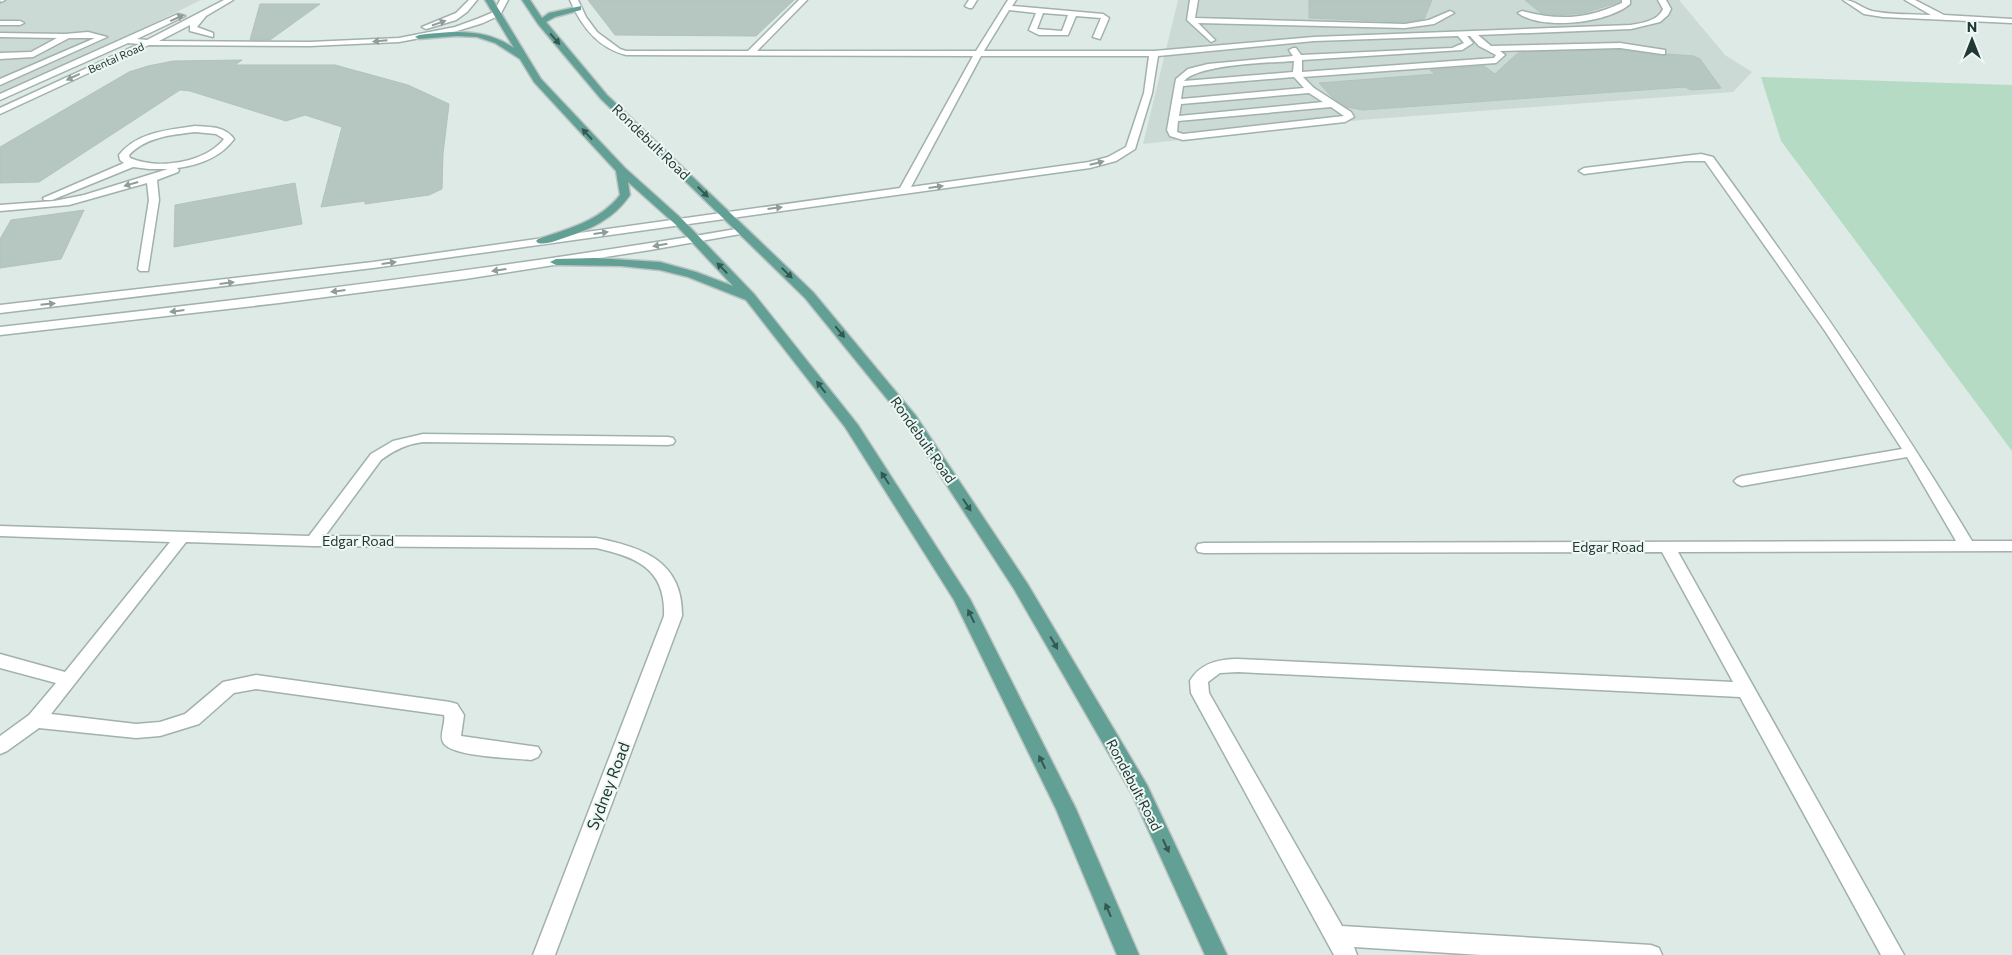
<svg xmlns="http://www.w3.org/2000/svg" width="2012" height="955" font-family="Commissioner,sans-serif">
<style>
.built{fill:#ccdad5}
.green{fill:#b6dbc4}
.building{fill:#b6c7c2;stroke:#b1c3bd}
.lines{fill:none;stroke-linecap:round;stroke-linejoin:round}
.minor-casing{stroke:#a1b1ad;stroke-width:3}
.major-casing{stroke:#bcc4c2;stroke-width:3}
.minor{fill:#fff;fill-rule:evenodd}
.major{fill:#62a095;fill-rule:evenodd}
.oneway{fill:#909c9a}
.oneway2{fill:#345852}
.labels{text-anchor:middle;stroke-width:4;stroke-linejoin:round;paint-order:stroke}
.far-street-label{font-size:11px;fill:#203935;stroke:#eef7f3}
.street-label{font-size:14px;fill:#203935;stroke:#eef7f3}
.near-street-label{font-size:16px;fill:#203935;stroke:#eef7f3}
</style>
<rect width="100%" height="100%" fill="#deeae6"/>
<path class="built" d="M0 0H201L122 39 0 92Z
M1178 0H1679L1725 55 1752 72 1733 92 1361 120 1143 144Z"/>
<path class="green" d="M1761 77 2012 85V451L1781 141Z"/>
<path class="building" d="M588 0H794L756 36 615 35Z
M1309 0H1432L1424 19 1405 22 1309 18Z
M1525 0H1620V2L1584 13 1561 15 1541 13Z
M260 4H320L270 40H250Z
M1620 50 1662 56 1667 54 1694 56 1700 59 1721 88 1691 90 1685 87 1363 110 1347 107 1333 98 1319 83 1435 74 1430 70 1484 66 1495 74 1519 52Z
M242 60 235 65H335L408 85 449 104 443 154 442 189 429 195 365 204V201L321 207 342 127 305 115 286 121 190 91 180 90 39 182 0 183V147L129 72 148 66 173 61Z
M295 183 302 224 174 247 175 205Z
M84 210 61 259 0 268V239L11 220Z"/>
<g class="lines">
<g class="minor-casing">
<path id="minor" d="M0 0H5L1 2Z
M224 0H233L206 16 197 27 213 33V37L190 31V25L159 41 310 42 399 38 455 27 477 19 494 12 500 0H508L500 15 483 23 457 31 399 42 310 46 149 45 0 114V108L139 44 128 43 0 100V94L178 14 185 16 137 39 147 40Z
M469 0H477L467 12 456 20 426 29 422 27 456 13Z
M570 0H578L586 17 597 32 620 49 626 51H748L799 0H807L757 51H976L1008 0H1016L1012 6 1103 14 1109 18 1100 39 1093 37 1101 18 1076 16 1068 35H1039L1029 30 1036 13 1009 10 984 51H1154L1314 37 1631 25C1642 23 1658 21 1663 9L1658 0H1666L1671 9 1668 15 1660 22 1631 29 1478 35 1491 46 1620 43 1665 50V54H1662L1620 48 1500 51 1505 55 1496 63 1303 77 1314 88 1351 112 1354 117 1345 122 1183 140 1170 136 1167 130 1176 79 1188 69 1208 64 1293 56 1289 50 1293 48H1296L1301 55 1452 48 1464 43 1458 36 1314 41 1158 56 1152 93 1135 149 1116 161 1090 168 373 268 0 313V305L373 262 900 188 973 56 626 55C598 48 581 26 570 0ZM1043 13 1068 15 1062 31 1037 29ZM1467 36H1470L1479 46 1496 55 1494 58 1302 72V60L1462 50 1473 43ZM981 56H1149L1144 93 1126 147 1108 157 1089 162 911 187ZM1294 61 1293 72 1184 81C1199 64 1269 63 1294 61ZM1294 77 1304 88 1181 99 1183 86ZM1309 93 1323 102 1179 116 1181 104ZM1331 107 1344 116 1183 134 1177 132 1178 121Z
M969 0H977L972 8H969L965 6Z
M1190 0H1198L1195 18 1405 24 1429 20 1450 11 1454 13 1434 24 1405 28 1198 23 1215 40 1211 42 1187 20Z
M1622 0H1630V4C1608 23 1542 31 1518 13L1522 11C1560 21 1586 19 1622 3Z
M1843 0C1855 0 1861 8 1872 11 1891 15 1912 14 1931 15L1905 0H1915L1944 15 2012 19V23L1883 17 1864 14Z
M0 21H20L24 23 20 25H0Z
M88 32 107 37 0 85V79L95 38H69L33 57 0 59V53L31 52 57 38 0 37V33L65 34Z
M195 126C210 127 225 126 234 139 220 158 199 165 177 168L179 170 178 172 157 180 159 200 148 271H140L138 269 149 200 147 183 69 205 0 211V205L54 201 84 195 168 169H149L133 167 52 200H44L43 198 124 163 120 160 119 155C137 132 168 130 195 126ZM195 132 216 134 224 139C205 163 158 170 130 158L129 155C146 137 171 135 195 132Z
M1701 154 1713 157C1804 282 1892 408 1972 541H2012V551L1678 552 1904 955H1881L1740 697 1238 672 1220 673 1208 682 1209 693 1342 926 1651 945 1659 948 1662 955H1481L1354 947 1357 955H1334L1191 693 1190 681C1200 663 1219 659 1238 659L1733 682 1662 552 1204 553 1198 552 1196 548 1198 544 1204 543 1956 541 1907 457 1742 486 1737 484 1734 481 1737 478 1742 476 1902 449 1825 331 1705 161H1687L1584 174 1579 171 1584 168Z
M742 228 746 229 748 231 746 233 650 250 465 279 279 303 0 335V327C248 299 496 270 742 228Z
M423 434 668 437 673 438 675 441 673 444 668 445 423 442C407 444 394 450 381 460L325 536 596 538C642 547 683 561 682 616L555 955H533L664 616C666 569 637 557 596 548L313 546 186 542 51 714 136 724 160 722 185 714 223 682 256 675 450 702 457 704 464 715 461 736 538 747 541 752 538 757 531 760C515 758 449 757 443 742 439 735 446 723 444 715L256 689 234 693 199 724 160 736 136 738 39 728 7 751 0 754V736L29 715 56 683 0 668V654L65 672 170 542 0 536V526L309 536 371 454 393 441Z"/>
</g>
<g class="major-casing">
<path id="major" d="M485 0H493L541 79 625 168 683 220 754 294 858 425 970 599 1076 809 1139 955H1117L1056 809 954 600 845 427 746 300 688 277 660 270 621 266 556 265 550 262 556 259 595 258 660 262 696 272 733 286 675 224 628 182 630 195C613 220 589 230 561 239 554 241 546 245 538 243L536 241 538 239C568 229 600 221 620 195L616 171 534 82 520 59 495 43 477 37 457 36 419 39 415 37 419 35C453 31 485 28 514 48Z
M522 0H530L542 18 549 13 581 6V10L555 17 546 22 607 95 813 292 916 416 1027 583 1147 785 1227 955H1205L1132 794 1014 589 905 421 805 298 601 99 538 24Z"/>
</g>
<use href="#minor" class="minor"/>
<use href="#major" class="major"/>
</g>
<defs><path id="oneway-solid" d="M-6-.8H1V-3.2L6.5 0L1 3.2V.8H-6Z" transform="scale(1.25)"/></defs>
<g class="oneway">
<use href="#oneway-solid" transform="translate(177 18) rotate(-24)"/>
<use href="#oneway-solid" transform="translate(439 23) rotate(-19)"/>
<use href="#oneway-solid" transform="translate(380 41) rotate(175)"/>
<use href="#oneway-solid" transform="translate(73 77) rotate(155)"/>
<use href="#oneway-solid" transform="translate(1097 163) rotate(-14)"/>
<use href="#oneway-solid" transform="translate(131 184) rotate(164)"/>
<use href="#oneway-solid" transform="translate(936 187) rotate(-8)"/>
<use href="#oneway-solid" transform="translate(775 208) rotate(-7)"/>
<use href="#oneway-solid" transform="translate(601 233) rotate(-8)"/>
<use href="#oneway-solid" transform="translate(660 245) rotate(170)"/>
<use href="#oneway-solid" transform="translate(389 263) rotate(-8)"/>
<use href="#oneway-solid" transform="translate(499 270) rotate(172)"/>
<use href="#oneway-solid" transform="translate(227 283) rotate(-7)"/>
<use href="#oneway-solid" transform="translate(338 291) rotate(173)"/>
<use href="#oneway-solid" transform="translate(48 304) rotate(-6)"/>
<use href="#oneway-solid" transform="translate(177 311) rotate(173)"/>
</g>
<g class="oneway2">
<use href="#oneway-solid" transform="translate(555 39) rotate(49)"/>
<use href="#oneway-solid" transform="translate(587 134) rotate(-133)"/>
<use href="#oneway-solid" transform="translate(703 192) rotate(44)"/>
<use href="#oneway-solid" transform="translate(722 268) rotate(-134)"/>
<use href="#oneway-solid" transform="translate(787 273) rotate(44)"/>
<use href="#oneway-solid" transform="translate(840 332) rotate(51)"/>
<use href="#oneway-solid" transform="translate(821 387) rotate(-128)"/>
<use href="#oneway-solid" transform="translate(885 478) rotate(-123)"/>
<use href="#oneway-solid" transform="translate(967 505) rotate(57)"/>
<use href="#oneway-solid" transform="translate(971 616) rotate(-116)"/>
<use href="#oneway-solid" transform="translate(1054 643) rotate(60)"/>
<use href="#oneway-solid" transform="translate(1042 762) rotate(-116)"/>
<use href="#oneway-solid" transform="translate(1166 846) rotate(65)"/>
<use href="#oneway-solid" transform="translate(1108 910) rotate(-113)"/>
</g>
<g class="labels">
<g class="far-street-label">
<text transform="translate(116 58) rotate(-24)" y="4">Bental Road</text>
</g>
<g class="street-label">
<text transform="translate(651 142) rotate(44)" y="5">Rondebult Road</text>
<text transform="translate(923 440) rotate(55)" y="5">Rondebult Road</text>
<text x="358" y="546">Edgar Road</text>
<text x="1608" y="552">Edgar Road</text>
<text transform="translate(1134 785) rotate(62)" y="5">Rondebult Road</text>
</g>
<g class="near-street-label">
<text transform="translate(608 786) rotate(-69)" y="6">Sydney Road</text>
</g>
</g>
<g transform="translate(1972 40)" stroke="#eef7f3" stroke-width="4" paint-order="stroke">
<path d="M0-4L9 19L0 12L-9 19Z" fill="#203935"/>
<text y="-8" font-size="14" font-weight="bold" text-anchor="middle" fill="#203935">N</text>
</g>
</svg>
